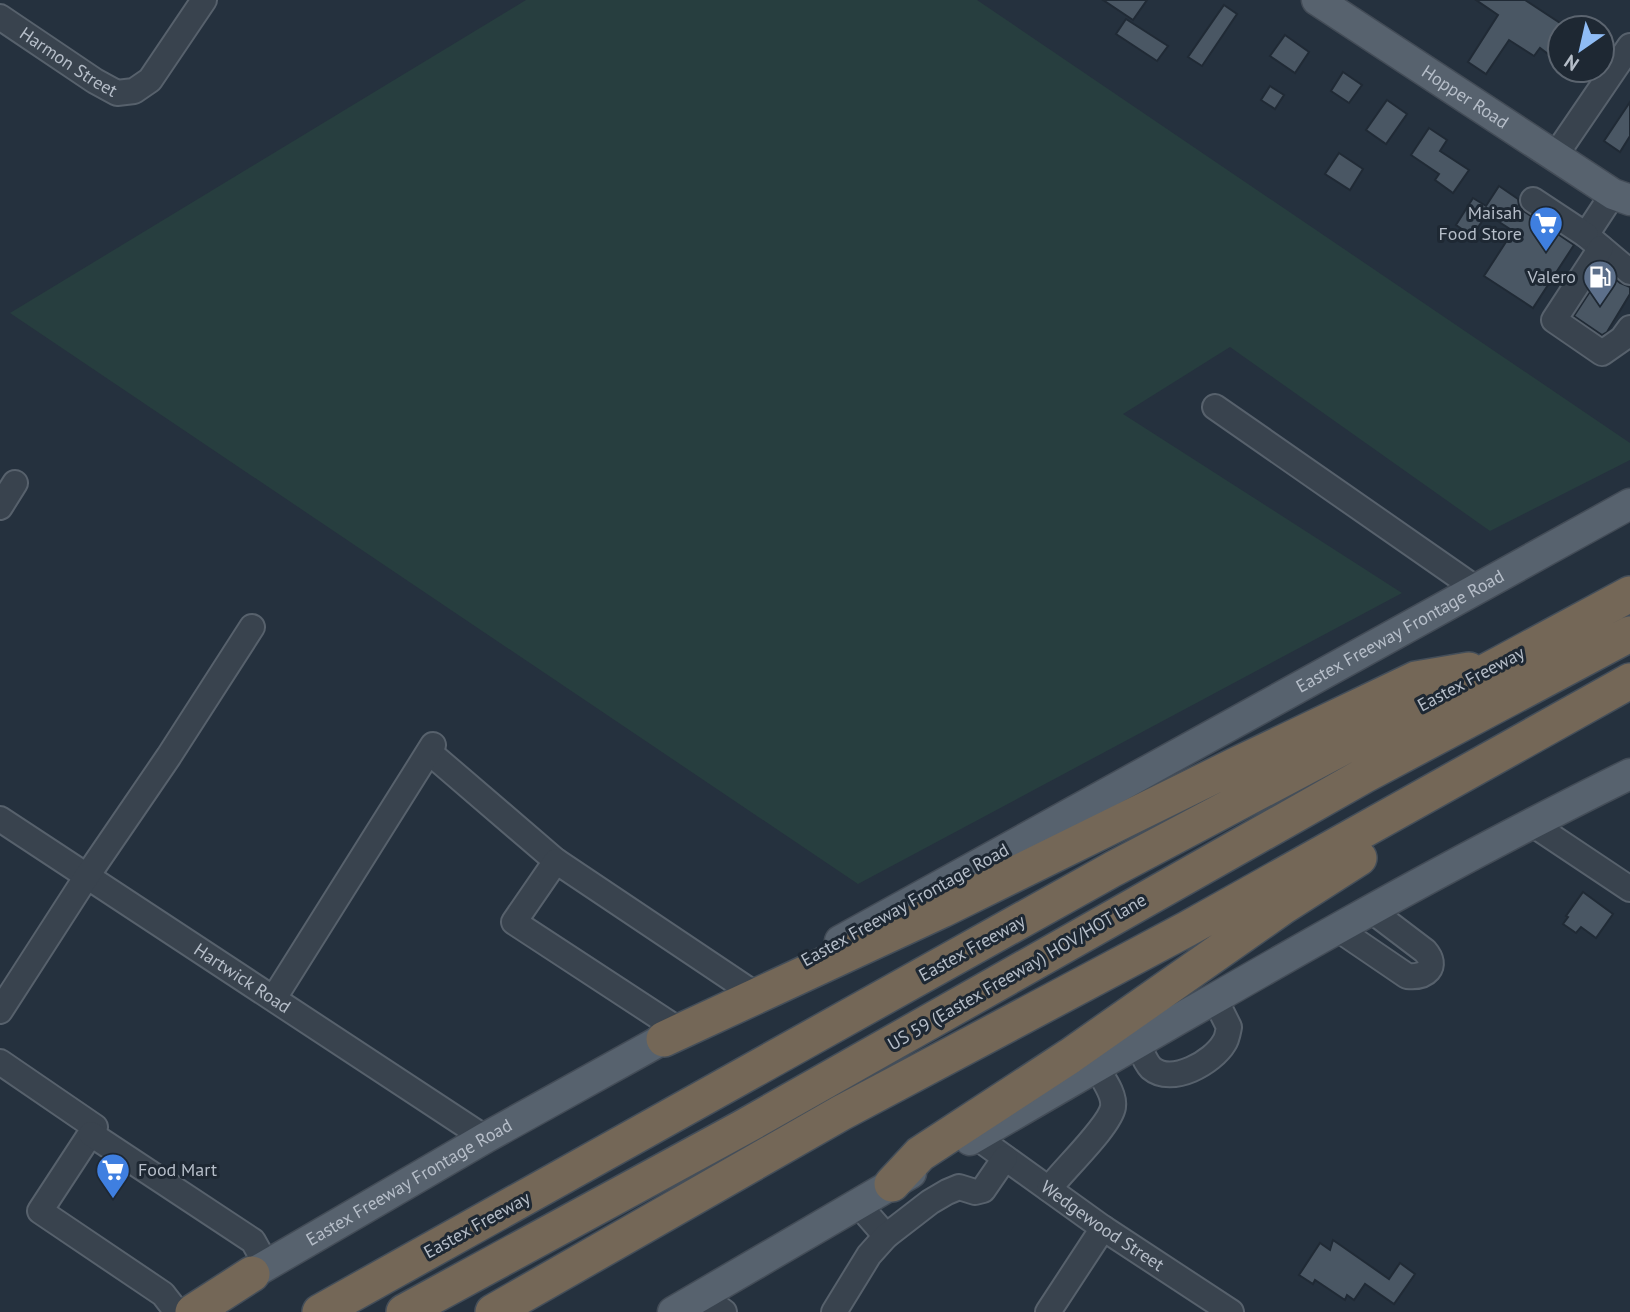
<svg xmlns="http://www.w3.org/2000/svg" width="1630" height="1312" font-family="'PT Sans',sans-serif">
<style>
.green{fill:#273e3f}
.building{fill:#4a5764;stroke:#202a35;stroke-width:2}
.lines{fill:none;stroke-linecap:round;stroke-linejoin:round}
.minor-casing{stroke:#57616c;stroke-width:28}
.major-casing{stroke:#434c57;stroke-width:33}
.highway-casing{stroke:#444e59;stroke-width:38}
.minor{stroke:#39434e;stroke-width:24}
.major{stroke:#57626e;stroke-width:30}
.highway{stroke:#746757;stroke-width:35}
.labels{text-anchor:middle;stroke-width:6;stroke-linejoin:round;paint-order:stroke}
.street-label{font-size:18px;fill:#b6bec9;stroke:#1e2833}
.poi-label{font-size:18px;fill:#b6bec9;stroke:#1e2833;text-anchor:end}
</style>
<rect width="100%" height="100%" fill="#25313e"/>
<path class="green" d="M526 0H977L1630 443V460L1490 531 1230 347 1123 414 1402 593 858 884 10 313Z"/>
<path class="building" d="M1103 0H1147L1133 20Z
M1476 0H1525L1560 23V45L1552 57 1540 48 1534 56 1509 40 1486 74 1468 62 1498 15Z
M1224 5 1237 14 1202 66 1188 57Z
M1126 19 1168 46 1157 61 1116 34Z
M1285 35 1309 52 1295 73 1270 56Z
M1343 72 1362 85 1349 103 1331 91Z
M1270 86 1284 95 1275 109 1261 100Z
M1387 100 1407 114 1386 144 1366 130Z
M1630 102V136L1620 152 1604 141Z
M1429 128 1447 140 1440 151 1469 170 1453 193 1435 180 1439 174 1411 155Z
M1339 153 1363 169 1350 190 1325 174Z
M1499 186 1518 199 1519 206 1525 212 1574 245 1533 308 1484 276 1513 231 1487 214 1472 236 1456 225 1473 198 1486 206Z
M1604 270 1620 283 1630 287V294L1607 332 1602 335 1574 316Z
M1583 892 1613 914 1596 938 1581 927 1576 933 1563 924 1568 917 1566 916Z
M1333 1240 1389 1279 1400 1263 1415 1274 1394 1304 1365 1284 1354 1300 1347 1295 1345 1300 1315 1280 1313 1284 1299 1275 1320 1243 1330 1250Z"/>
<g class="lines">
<g class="minor-casing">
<g id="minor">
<path id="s1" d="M0 17 95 81 117 93 134 91 150 80 204 0"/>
<path d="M1555 156 1630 46"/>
<path d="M1613 194 1586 235 1630 272"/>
<path d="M1533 200 1586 235"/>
<path d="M1601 248 1554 320 1602 353 1622 339 1630 328"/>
<path d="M1215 407 1475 588"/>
<path d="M0 507 15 483"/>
<path d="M429 752 556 861"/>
<path id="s2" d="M0 819 485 1138"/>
<path d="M1531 823 1630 889"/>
<path d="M1338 929 1407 976C1426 978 1439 967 1425 951L1371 910"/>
<path d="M274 998 433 745"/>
<path d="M0 1011 87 876 169 756 252 627"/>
<path d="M679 1030 514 922 556 861 750 991"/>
<path d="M1138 1044C1141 1051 1146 1063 1151 1068 1172 1086 1213 1062 1224 1043 1227 1039 1228 1032 1229 1027L1215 999"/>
<path d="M0 1062 95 1127 40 1211 163 1294 177 1312"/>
<path d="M91 1134 253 1241 267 1266"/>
<path id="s3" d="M975 1136 1103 1228 1231 1312"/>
<path d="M1049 1189C1062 1171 1110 1126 1113 1107 1115 1094 1103 1079 1096 1067"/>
<path d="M858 1204 886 1236"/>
<path d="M701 1295 724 1312"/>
<path d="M834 1312 869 1255 886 1236 930 1202 947 1192 959 1187 975 1192 983 1190 1005 1158"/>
<path d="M1048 1312 1103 1228"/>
</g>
</g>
<g class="major-casing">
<g id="major">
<path id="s4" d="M1317 0 1613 194 1630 200"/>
<path id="s5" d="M840 941 1630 504"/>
<path d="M970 1140C1188 1014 1404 885 1630 774"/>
<path id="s6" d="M231 1286 485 1138 683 1028"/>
<path d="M673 1312 911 1173"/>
</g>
</g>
<g class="highway-casing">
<path id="highway" d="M664 1039 942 910 1236 765 1416 679 1469 670
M892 1184 920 1154 1070 1056 1284 906 1359 858
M193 1312 252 1274
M320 1312 1113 869 1500 664 1630 594
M404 1312 742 1128 1365 775 1630 634
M493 1312 841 1113 1187 929 1630 681"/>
</g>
<use href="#minor" class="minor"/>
<use href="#major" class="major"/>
<use href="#highway" class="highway"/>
</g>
<defs>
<g id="supermarket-pin" transform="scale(1.75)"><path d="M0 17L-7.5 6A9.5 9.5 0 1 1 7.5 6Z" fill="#3f7fe0" stroke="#1e2833"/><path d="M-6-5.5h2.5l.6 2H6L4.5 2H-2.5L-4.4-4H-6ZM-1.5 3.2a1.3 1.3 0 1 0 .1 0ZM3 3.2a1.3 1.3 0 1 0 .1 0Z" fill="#fff"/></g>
<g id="fuel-pin" transform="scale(1.75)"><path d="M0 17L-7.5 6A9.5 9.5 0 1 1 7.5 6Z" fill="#5c6f8a" stroke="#1e2833"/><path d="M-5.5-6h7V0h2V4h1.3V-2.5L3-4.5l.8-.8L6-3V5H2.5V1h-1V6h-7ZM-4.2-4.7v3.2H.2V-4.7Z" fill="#fff"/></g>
</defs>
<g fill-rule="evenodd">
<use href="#supermarket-pin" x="1546" y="223"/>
<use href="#fuel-pin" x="1600" y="277"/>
<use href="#supermarket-pin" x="113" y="1170"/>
</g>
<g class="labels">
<g class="street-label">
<text dy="6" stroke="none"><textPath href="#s1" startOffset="82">Harmon Street</textPath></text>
<text dy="6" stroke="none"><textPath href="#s4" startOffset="177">Hopper Road</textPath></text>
<text dy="6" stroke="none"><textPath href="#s5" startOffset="640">Eastex Freeway Frontage Road</textPath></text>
<text transform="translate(1471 679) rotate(-28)" y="6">Eastex Freeway</text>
<text transform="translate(905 905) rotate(-29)" y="6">Eastex Freeway Frontage Road</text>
<text transform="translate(972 948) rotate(-29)" y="6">Eastex Freeway</text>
<text transform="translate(1017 972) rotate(-30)" y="6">US 59 (Eastex Freeway) HOV/HOT lane</text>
<text dy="6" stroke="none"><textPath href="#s2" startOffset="290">Hartwick Road</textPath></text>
<text dy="6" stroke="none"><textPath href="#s6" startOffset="206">Eastex Freeway Frontage Road</textPath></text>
<text transform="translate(477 1225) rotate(-29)" y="6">Eastex Freeway</text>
<text dy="6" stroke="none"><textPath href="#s3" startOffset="156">Wedgewood Street</textPath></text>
</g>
<g class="poi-label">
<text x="1522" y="219">Maisah<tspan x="1522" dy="21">Food Store</tspan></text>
<text x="1576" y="283">Valero</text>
<text x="138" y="1176" text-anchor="start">Food Mart</text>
</g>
</g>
<g transform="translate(1581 49) rotate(214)"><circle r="33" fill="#1e2833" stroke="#5b646f" stroke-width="2"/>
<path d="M0-5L12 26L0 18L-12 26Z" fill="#8fbcf5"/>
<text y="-10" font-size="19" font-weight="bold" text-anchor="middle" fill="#b6bec9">N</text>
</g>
</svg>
